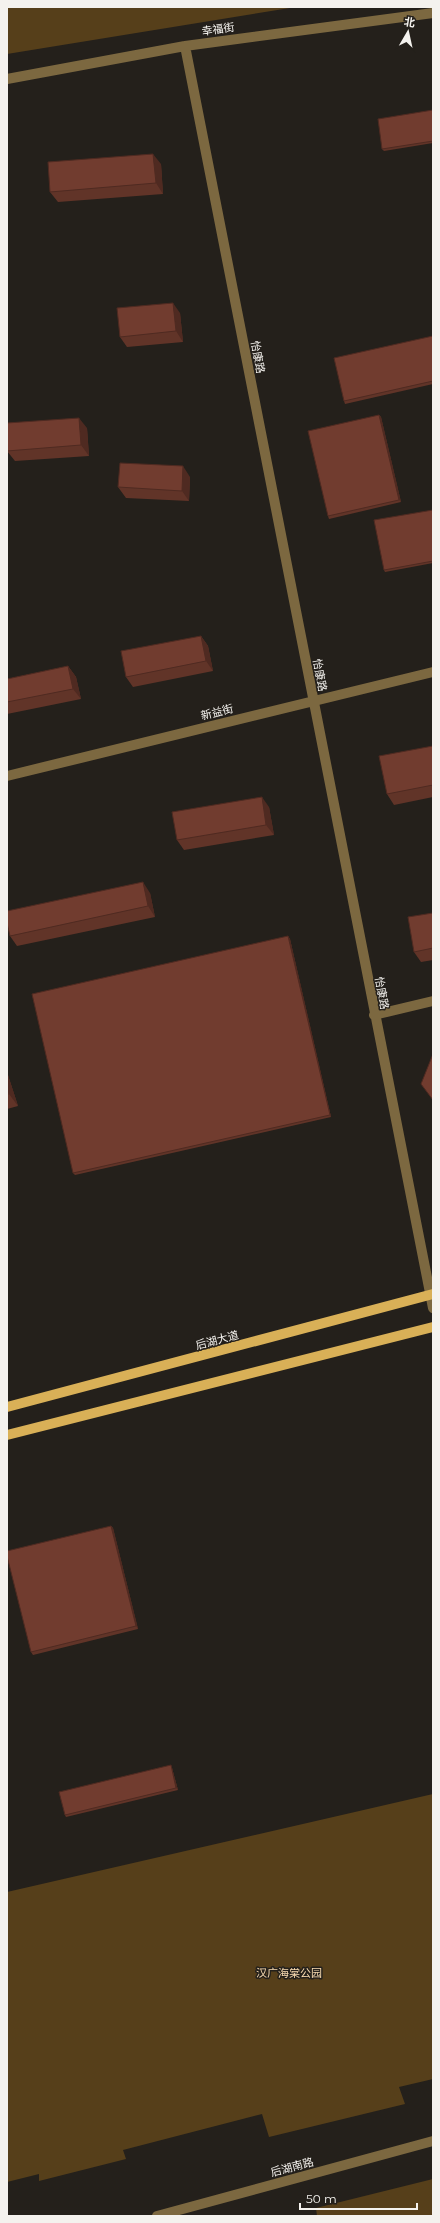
<svg xmlns="http://www.w3.org/2000/svg" width="440" height="2223" font-family="Montserrat,'Noto Sans SC',sans-serif">
<style>
.green{fill:#563f1a}
.lines{fill:none;stroke-linecap:round;stroke-linejoin:round}
.minor{stroke:#7c6840;stroke-width:10}
.major{stroke:#d9b057;stroke-width:10}
.wall{fill:#613428}
.shaded-wall{fill:#4f2a21}
.building{fill:#713c2f;stroke:#4f2a21}
.labels{text-anchor:middle;stroke-width:3;stroke-linejoin:round;paint-order:stroke}
.street-label{font-size:11px;fill:#f4f2ee;stroke:#24201b}
.park-label{font-size:11px;fill:#fadcb1;stroke:#24201b}
</style>
<rect width="100%" height="100%" fill="#24201b"/>
<path class="green" d="M7 7H296L7 54Z
M433 1794V2079L399 2087 405 2104 269 2137 262 2114 123 2150 126 2159 39 2181V2174L7 2182V1892Z
M433 2179V2216H317L316 2208Z"/>
<g class="lines">
<path class="minor" d="M185 46 433 1308
M7 79 185 46 433 13
M7 776 433 672
M374 1015 433 1001
M157 2216 433 2141"/>
<path class="major" d="M7 1407 433 1294
M7 1435 433 1327"/>
</g>
<path class="wall" d="M433 110V143L384 151 382 149Z
M161 164 163 194 58 202 50 192Z
M180 313 183 342 127 347 120 337Z
M433 336V384L345 404 344 401Z
M379 415 381 417 401 502 329 519 328 516Z
M87 428 89 456 15 461 7 451Z
M190 477 189 501 126 498 118 487Z
M433 510V563L385 572 384 570Z
M201 636 208 646 213 671 133 687 126 677Z
M68 666 76 677 81 699 7 714V679Z
M433 746V797L394 805 387 794Z
M269 807 274 835 184 850 177 840Z
M150 893 155 917 17 946 10 936Z
M433 913V960L421 962 414 952Z
M288 936 290 939 331 1117 75 1175 73 1173Z
M7 1072 18 1106 7 1109Z
M111 1526 113 1528 138 1629 33 1655 31 1652Z
M172 1768 178 1790 66 1817 65 1815Z"/>
<path class="shaded-wall" d="M153 154 161 164 163 194 156 183Z
M173 303 180 313 183 342 176 331Z
M379 415 381 417 401 502 399 500Z
M79 418 87 428 89 456 81 445Z
M183 466 190 477 189 501 182 491Z
M201 636 208 646 213 671 206 661Z
M68 666 76 677 81 699 73 689Z
M262 797 269 807 274 835 266 825Z
M143 882 150 893 155 917 148 906Z
M288 936 290 939 331 1117 330 1115Z
M7 1072 18 1106 9 1094 7 1088Z
M111 1526 113 1528 138 1629 136 1626Z
M171 1765 172 1768 178 1790 176 1788Z"/>
<path class="building" d="M433 110V141L382 149 378 119Z
M153 154 156 183 50 192 48 162Z
M173 303 176 331 120 337 117 308Z
M433 336V381L344 401 334 358Z
M379 415 399 500 328 516 308 431Z
M79 418 81 445 7 451V423Z
M120 463 183 466 182 491 118 487Z
M433 510V561L384 570 374 520Z
M201 636 206 661 126 677 121 651Z
M68 666 73 689 7 702V679Z
M433 746V785L387 794 379 756Z
M262 797 266 825 177 840 172 812Z
M143 882 148 906 10 936 7 923V911Z
M433 913V948L414 952 408 917Z
M288 936 330 1115 73 1173 32 994Z
M433 1054V1100L421 1084Z
M7 1088 9 1094H7Z
M111 1526 136 1626 31 1652 7 1556V1551Z
M171 1765 176 1788 65 1815 59 1792Z"/>
<g class="labels">
<g class="street-label">
<text transform="translate(218 29) rotate(-8)" y="4">幸福街</text>
<text transform="translate(258 357) rotate(79)" y="4">怡康路</text>
<text transform="translate(320 675) rotate(79)" y="4">怡康路</text>
<text transform="translate(217 712) rotate(-14)" y="4">新益街</text>
<text transform="translate(382 993) rotate(79)" y="4">怡康路</text>
<text transform="translate(217 1340) rotate(-15)" y="4">后湖大道</text>
<text transform="translate(292 2167) rotate(-15)" y="4">后湖南路</text>
</g>
<g class="park-label">
<text x="289" y="1977">汉广海棠公园</text>
</g>
</g>
<rect width="440" height="2223" fill="none" stroke="#f4f2ee" stroke-width="16"/>
<g transform="translate(408 32) rotate(9)" stroke="#24201b" stroke-width="3" paint-order="stroke">
<path d="M0-3L7 15L0 10L-7 15Z" fill="#f4f2ee"/>
<text y="-6" font-size="11" font-weight="bold" text-anchor="middle" fill="#f4f2ee">北</text>
</g>
<path d="M300 2203v6h117v-6" fill="none" stroke="#f4f2ee" stroke-width="2"/>
<text x="306" y="2203" font-size="12" fill="#f4f2ee" stroke="#24201b" stroke-width="3" paint-order="stroke">50 m</text>
</svg>
